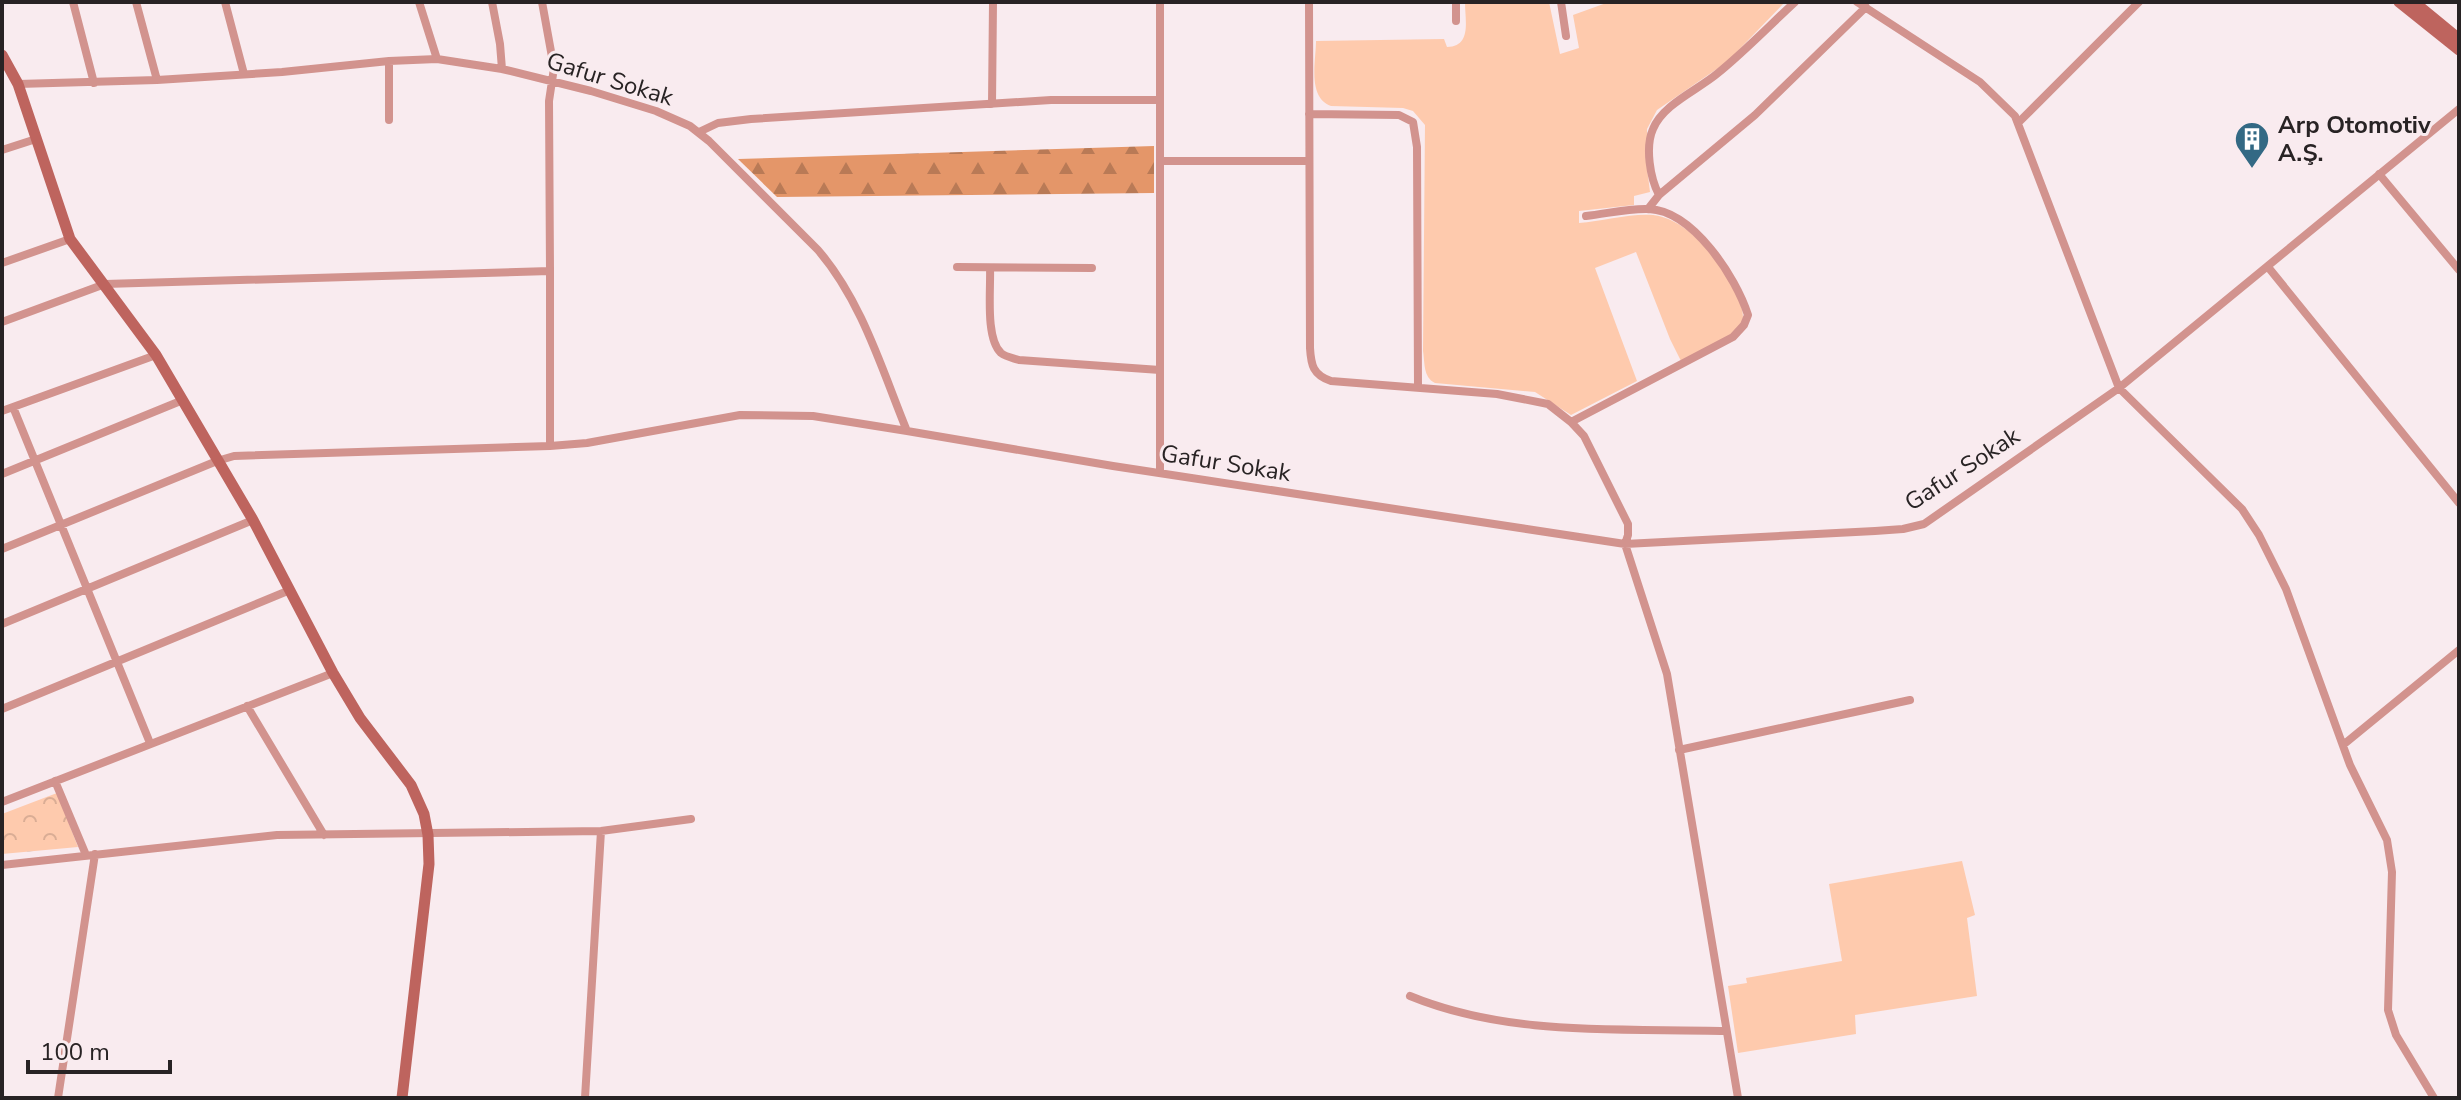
<svg xmlns="http://www.w3.org/2000/svg" width="2461" height="1100" font-family="'Nunito Sans',sans-serif">
<style>
.grass{fill:#fecaad}
.forest{fill:url(#forest-firs)}
.park{fill:url(#park-crowns)}
.lines{fill:none;stroke-linecap:round;stroke-linejoin:round}
.street{stroke:#d2938e;stroke-width:8}
.secondary{stroke:#be645e;stroke-width:11}
.labels{text-anchor:middle;stroke-width:6;stroke-linejoin:round;paint-order:stroke}
.street-label{font-size:24px;fill:#282324;stroke:#f9ebef}
.poi-label{font-size:24px;font-weight:bold;fill:#282324;stroke:#f9ebef;text-anchor:start}
</style>
<defs>
<pattern id="forest-firs" width="22" height="20" patternUnits="userSpaceOnUse" patternTransform="scale(2)"><rect width="22" height="20" fill="#e49669"/><path d="M5 1l3.5 6h-7zM16 11l3.5 6h-7z" fill="#b97a56"/></pattern>
<pattern id="park-crowns" width="20" height="18" patternUnits="userSpaceOnUse" patternTransform="scale(2)"><rect width="20" height="18" fill="#fecaad"/><path d="M2 6a3 3 0 1 1 6 0M12 15a3 3 0 1 1 6 0" fill="none" stroke="#daad95"/></pattern>
</defs>
<rect width="100%" height="100%" fill="#f9ebef"/>
<path class="grass" d="M1465 2H1549L1560 54 1579 48 1573 15 1609 2H1785L1727 62 1657 110 1647 129V168L1650 192 1634 196V205L1579 211V223C1602 221 1632 213 1653 215 1666 216 1682 225 1692 234 1709 248 1755 306 1740 327 1732 338 1695 353 1681 361L1670 339 1636 252 1595 268 1637 381 1571 415 1535 392 1435 383C1423 377 1425 363 1423 351L1425 125 1413 111 1403 108 1331 106C1307 97 1316 61 1316 41L1444 39 1447 47C1472 46 1465 21 1465 2Z
M1962 861 1975 915 1967 918 1977 996 1855 1015 1856 1034 1738 1053 1728 986 1747 983 1746 978 1842 961 1829 884Z"/>
<path class="forest" d="M1154 146V193L777 197 738 159Z"/>
<path class="park" d="M57 793 78 847 2 854V814Z"/>
<g class="lines">
<path class="street" d="M73 2 94 83
M136 2 157 80
M225 2 244 74
M419 2 437 59
M492 2 500 44 502 69
M542 2 554 68 549 101 550 271
M1309 2 1310 348C1311 365 1313 375 1331 381L1497 394 1548 404 1571 422 1584 436 1628 524V535L1625 544 1667 674 1738 1098
M1561 2 1566 36
M1857 2 1980 82 2015 116 2119 388 2242 509 2259 535 2286 589 2350 765 2387 840 2392 872 2388 1010 2396 1035 2434 1098
M1456 21V2
M18 84 157 80 282 72 389 61 437 59 502 69 591 91 656 111 690 126 709 141 818 250C862 301 882 370 907 431L1113 466 1625 544 1875 531 1903 529 1924 524 2119 388 2459 109
M992 104 993 2
M1309 114 1399 115 1413 122 1417 147 1418 386
M389 120V61
M2018 123 2139 2
M699 132 718 123 751 119 1051 100H1160
M2 150 36 139
M1160 161H1309
M2379 174 2459 270
M1659 195C1650 178 1645 147 1653 129 1663 104 1698 90 1718 73 1745 51 1769 26 1795 2
M1648 209 1659 195 1755 115 1866 7
M2 263 70 239
M957 267 1092 268
M2268 267 2459 503
M990 268C991 289 985 338 1001 353 1006 357 1013 358 1019 360L1160 370
M2 322 105 284 550 271V446L587 443 740 415 813 416 907 431
M13 407 150 743
M2 411 156 355
M1571 422 1733 337 1744 325 1748 315C1736 277 1693 211 1649 209 1628 208 1606 214 1586 216
M1160 473V2
M2 474 183 400
M2 549 217 461 234 456 550 446
M2 624 253 520
M247 706 324 835
M2 709 290 590
M2343 745 2459 650
M1679 750 1910 700
M55 781 86 855
M2 802 333 673
M2 865 277 835 601 831 691 819
M1410 996C1510 1037 1620 1028 1726 1031
M58 1098 95 854
M585 1098 601 831"/>
<path class="secondary" d="M2399 2 2459 50
M2414 2 2459 39
M2 55 18 84 70 239 156 355 253 520 333 673 360 718 411 785 424 814 428 835 429 864 402 1098"/>
</g>
<defs>
<g id="building-pin" transform="scale(1.8)"><path d="M0 17L-7.5 6A9.5 9.5 0 1 1 7.5 6Z" fill="#336984" stroke="#f9ebef"/><path d="M-4-6H4V6H1V3H-1V6H-4ZM-2.5-4.3h1.7v1.8h-1.7ZM.8-4.3h1.7v1.8H.8ZM-2.5-1h1.7V.8h-1.7ZM.8-1h1.7V.8H.8Z" fill="#fff"/></g>
</defs>
<g fill-rule="evenodd">
<use href="#building-pin" x="2252" y="139"/>
</g>
<g class="labels">
<g class="street-label">
<text transform="translate(610 79) rotate(17)" y="8">Gafur Sokak</text>
<text transform="translate(1226 463) rotate(9)" y="8">Gafur Sokak</text>
<text transform="translate(1962 469) rotate(-33)" y="8">Gafur Sokak</text>
</g>
<g class="poi-label">
<text x="2278" y="133">Arp Otomotiv<tspan x="2278" dy="28">A.Ş.</tspan></text>
</g>
</g>
<rect width="2461" height="1100" fill="none" stroke="#282324" stroke-width="8"/>
<path d="M28 1060v12h142v-12" fill="none" stroke="#282324" stroke-width="4"/>
<text x="40" y="1060" font-size="24" fill="#282324" stroke="#f9ebef" stroke-width="6" paint-order="stroke">100 m</text>
</svg>
